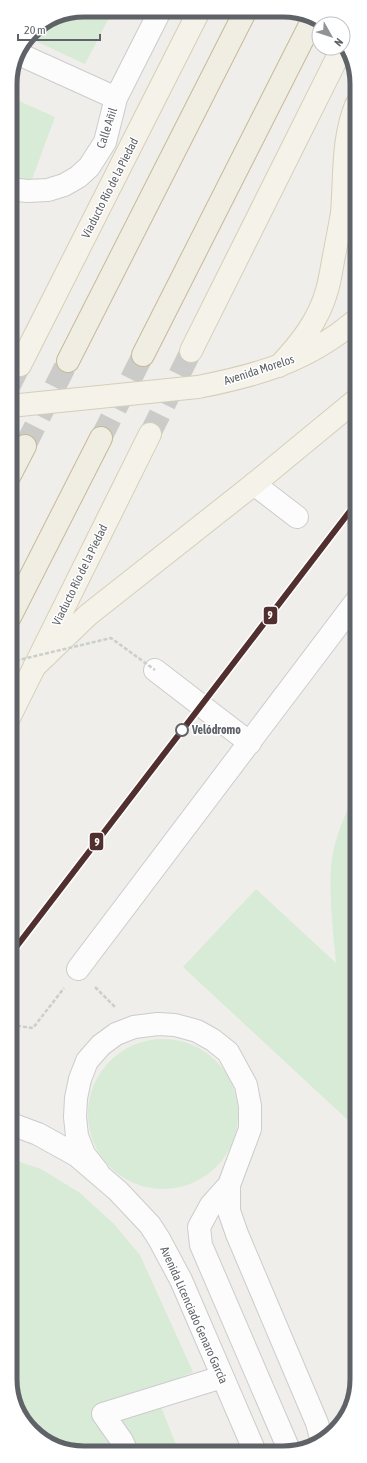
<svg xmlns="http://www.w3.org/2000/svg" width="367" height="1463" font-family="'Asap Condensed',sans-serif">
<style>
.green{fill:#d8ebd6}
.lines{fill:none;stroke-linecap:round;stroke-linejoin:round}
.major-tunnel{stroke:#cbcbca;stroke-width:22;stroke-dasharray:22 11;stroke-linecap:butt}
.highway-tunnel{stroke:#cbcbca;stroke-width:22;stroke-dasharray:22 11;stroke-linecap:butt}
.minor-casing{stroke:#cbcccc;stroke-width:24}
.major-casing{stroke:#d7ceb8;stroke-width:24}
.highway-casing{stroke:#c8b996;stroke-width:24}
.path{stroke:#cacfcc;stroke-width:2.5;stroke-dasharray:4 2;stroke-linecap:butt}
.minor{stroke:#fdfcfc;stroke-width:22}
.major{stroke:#f4f2e9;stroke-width:22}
.highway{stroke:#f0ede3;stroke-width:22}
.major-bridge-casing{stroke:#d7ceb8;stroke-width:24;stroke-linecap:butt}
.path-bridge{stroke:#cacfcc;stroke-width:2.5;stroke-dasharray:4 2;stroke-linecap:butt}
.major-bridge{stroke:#f4f2e9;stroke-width:22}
.metro-1-casing{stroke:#fff;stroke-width:9}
.metro-1{stroke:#512f2e;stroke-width:6}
.stop-dot{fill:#fff;stroke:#5f6368;stroke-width:2}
.labels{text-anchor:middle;stroke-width:3;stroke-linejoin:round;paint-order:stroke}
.street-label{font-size:12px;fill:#5f6368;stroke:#fff}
.stop-label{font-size:12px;font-weight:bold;fill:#5f6368;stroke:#fff;text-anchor:start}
.rim{fill:none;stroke:#5f6368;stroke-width:5}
.line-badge{stroke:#fff;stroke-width:1.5}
.badge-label{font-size:11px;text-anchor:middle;font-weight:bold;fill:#fff}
</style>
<rect width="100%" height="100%" fill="#efeeea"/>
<path class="green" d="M84 10H113L85 64 29 38 32 31 56 16Z
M10 97 55 117 31 182 10 179Z
M357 791V1114L350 1122 183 967 256 889 336 963C333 931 329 899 331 867 333 840 345 814 357 791Z
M88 1114a75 75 0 1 1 150 0a75 75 0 1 1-150 0Z
M11 1159 41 1169 80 1193 113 1223 140 1255 193 1372 154 1389 179 1452H69L31 1431 11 1389Z"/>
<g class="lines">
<path class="major-tunnel" d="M10 385 20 365
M150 434 191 351"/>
<path class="highway-tunnel" d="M101 438 143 355
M25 446 68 361"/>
<g class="minor-casing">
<path id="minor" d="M21 55 116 98
M10 189 27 191 48 190 64 185 78 177 89 167 105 142 116 98 160 11
M254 484 297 517
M155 670 250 743
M78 969 357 600
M11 1124 38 1134 76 1155 118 1191 150 1225 159 1239 181 1280 255 1452
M98 1172 84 1154 77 1136 75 1117 76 1098 80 1079 87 1061 101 1045 116 1034 134 1027 158 1024 175 1025 197 1031 213 1040 228 1052 246 1085 250 1106V1129L229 1185 211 1205 199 1227 201 1245 290 1452
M229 1185V1211L237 1234 317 1423 321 1438
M127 1452 122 1441 103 1414 222 1377"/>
</g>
<g class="major-casing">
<path id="major" d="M191 351 342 48
M20 365 199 11
M279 366C300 344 319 320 327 290 331 277 332 264 335 251 337 239 340 226 342 213 345 176 342 140 356 105
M198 387C259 375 308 361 356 320
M34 667 88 615 254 484 356 400
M10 716 150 434"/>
</g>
<g class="highway-casing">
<path id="highway" d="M143 355 313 19
M68 361 245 12
M10 475 25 446
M10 617 101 438"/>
</g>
<path class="path" d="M95 987 116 1008
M11 1025 33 1028 64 988"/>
<use href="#minor" class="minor"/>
<use href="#major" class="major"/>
<use href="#highway" class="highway"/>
<g class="major-bridge-casing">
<path id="major-bridge" d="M10 406 198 387"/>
</g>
<path class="path-bridge" d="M10 662 111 638 155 670"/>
<use href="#major-bridge" class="major-bridge"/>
<g class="metro-1-casing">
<path id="metro-1" d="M10 955 357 502"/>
</g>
<use href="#metro-1" class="metro-1"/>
</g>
<circle class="stop-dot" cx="182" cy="730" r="6"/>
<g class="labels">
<g class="street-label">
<text transform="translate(107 128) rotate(-72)" y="4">Calle Añil</text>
<text transform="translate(110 188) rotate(-63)" y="4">Viaducto Río de la Piedad</text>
<text transform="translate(259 370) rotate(-18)" y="4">Avenida Morelos</text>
<text transform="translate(80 575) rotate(-64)" y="4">Viaducto Río de la Piedad</text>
<text transform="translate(194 1315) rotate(66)" y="4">Avenida Licenciado Genaro García</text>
</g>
<g class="stop-label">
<text x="192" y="734">Velódromo</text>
</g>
</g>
<path d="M0 0H367V1463H0ZM84 17H283A67 67 0 0 1 350 84V1379A67 67 0 0 1 283 1446H84A67 67 0 0 1 17 1379V84A67 67 0 0 1 84 17Z" fill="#fff" fill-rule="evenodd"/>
<path class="rim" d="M84 17H283A67 67 0 0 1 350 84V1379A67 67 0 0 1 283 1446H84A67 67 0 0 1 17 1379V84A67 67 0 0 1 84 17Z"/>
<g class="line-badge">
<rect x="263" y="606" width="15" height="19" rx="4" fill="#512f2e"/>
<rect x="89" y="832" width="15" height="19" rx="4" fill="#512f2e"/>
</g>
<g class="badge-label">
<text x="270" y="619">9</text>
<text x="97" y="846">9</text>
</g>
<g transform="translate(331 36) rotate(129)"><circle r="19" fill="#ffffff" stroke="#bfc1c3"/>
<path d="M0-3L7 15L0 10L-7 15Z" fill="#919496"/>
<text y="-6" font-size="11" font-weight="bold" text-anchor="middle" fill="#5f6368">N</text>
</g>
<path d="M18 34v6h82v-6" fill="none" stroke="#5f6368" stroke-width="2"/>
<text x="24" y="34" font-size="12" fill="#5f6368" stroke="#ffffff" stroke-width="3" paint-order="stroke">20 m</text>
</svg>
